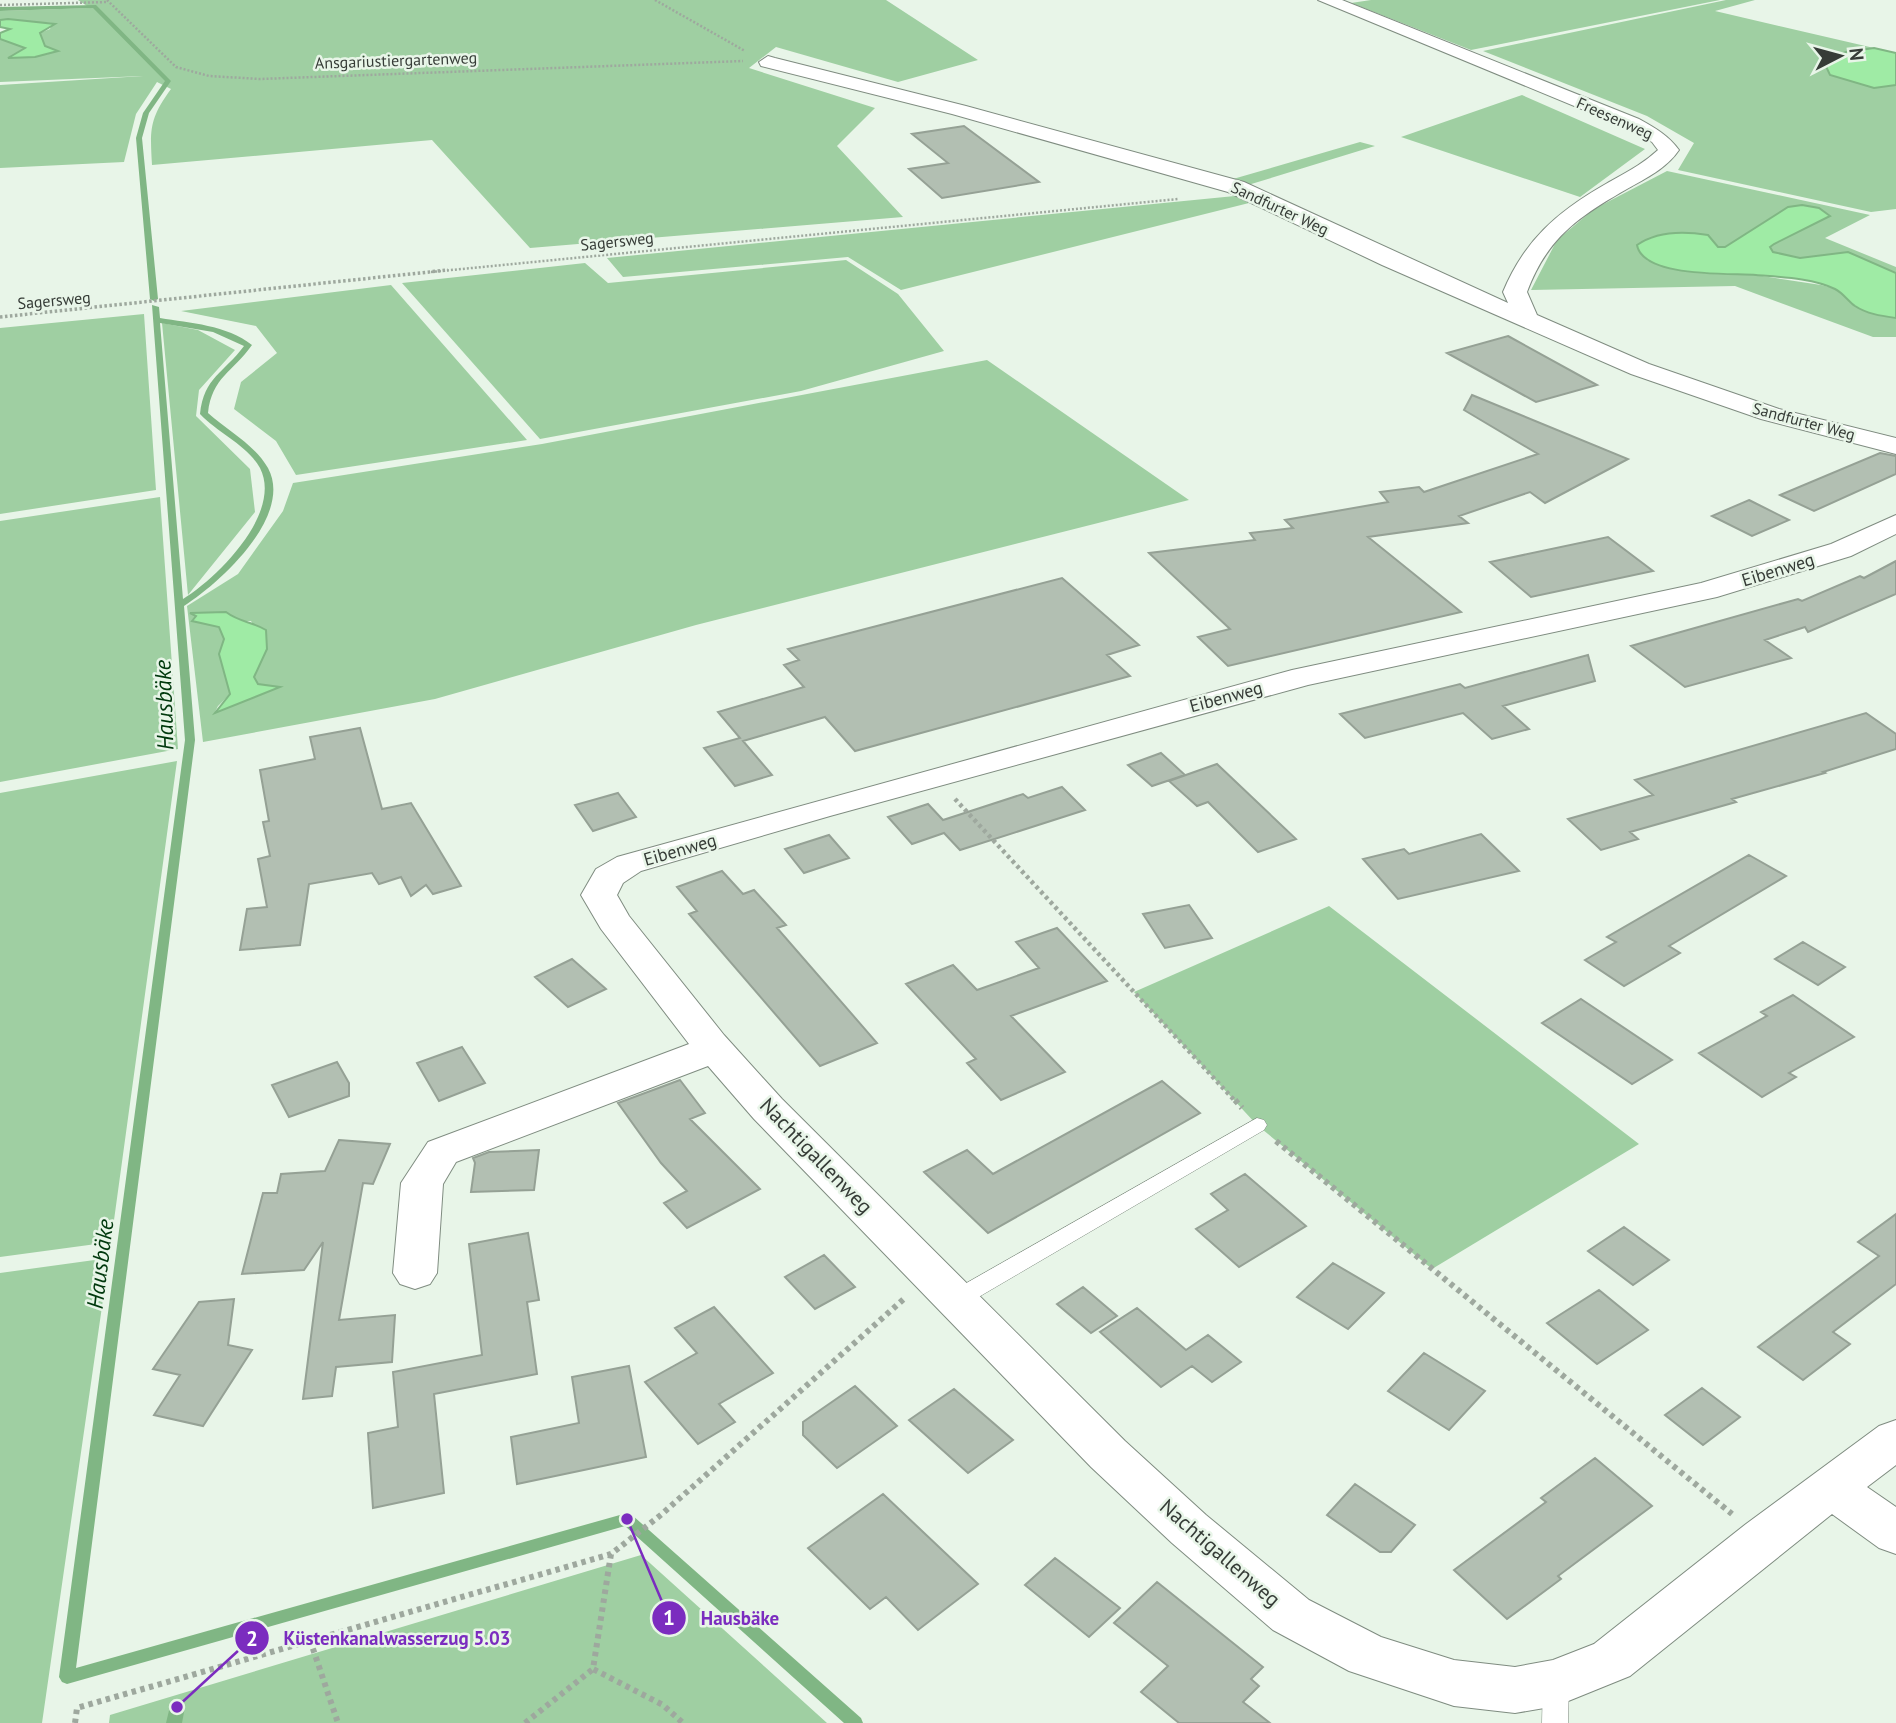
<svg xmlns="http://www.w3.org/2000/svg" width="1896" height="1723" font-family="'PT Sans',sans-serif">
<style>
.green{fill:#9fcfa2;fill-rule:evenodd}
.water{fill:#9feba5;stroke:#80b684;stroke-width:2}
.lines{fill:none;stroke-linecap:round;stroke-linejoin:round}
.stream{fill:#80b684;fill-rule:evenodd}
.building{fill:#b2bfb2;stroke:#95a195;stroke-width:2}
.lane-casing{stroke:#7f8c80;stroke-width:1}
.street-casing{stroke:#7f8c80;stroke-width:2}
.path-far3{stroke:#9ea89e;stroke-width:2.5;stroke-dasharray:2 2;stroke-linecap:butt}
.path-far2{stroke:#9ea89e;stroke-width:3.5;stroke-dasharray:2.5 2.5;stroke-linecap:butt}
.path-far1{stroke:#9ea89e;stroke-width:4.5;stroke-dasharray:3.5 3.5;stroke-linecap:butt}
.path{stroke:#9ea89e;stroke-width:6;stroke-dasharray:4.5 4.5;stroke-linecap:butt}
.lane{fill:#fff;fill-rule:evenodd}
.street{fill:#fff;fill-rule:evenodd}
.labels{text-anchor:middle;stroke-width:5;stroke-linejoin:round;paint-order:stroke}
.far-street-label{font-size:16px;fill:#363c37;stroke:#e8f5e8}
.street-label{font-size:18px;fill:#363c37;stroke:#e8f5e8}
.near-street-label{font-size:21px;fill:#363c37;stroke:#e8f5e8}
.near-water-label{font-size:23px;font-style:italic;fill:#00390d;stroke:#e8f5e8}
.leader{fill:none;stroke:#7b2cbf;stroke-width:2.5}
.callout-dot{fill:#7b2cbf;stroke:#e8f5e8;stroke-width:2.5}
.mark-label{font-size:21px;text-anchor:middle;font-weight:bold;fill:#fff}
.callout-label{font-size:19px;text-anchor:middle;font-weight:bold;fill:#7b2cbf;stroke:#e8f5e8;stroke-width:5;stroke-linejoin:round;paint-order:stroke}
</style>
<rect width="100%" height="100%" fill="#e8f5e8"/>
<path class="green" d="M78 0H886L978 60 898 82 776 47 749 68 875 108 837 146 903 217 530 248 432 140 152 165C150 130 149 119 171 89L157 82 136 114 124 162 0 168V85L143 76 0 82V39L25 47 20 53 45 55 57 51 45 47 40 33 50 29 52 23 0 20V11L90 8Z
M1371 0H1720L1471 50 1351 3Z
M1726 0H1755L1715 11 1874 48 1846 52 1874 88 1896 85V209L1871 212 1678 170 1694 143 1647 116 1483 51Z
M1522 95 1645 149 1580 197 1401 137Z
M1360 142 1375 146 1248 185 1233 179Z
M1667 171 1870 215 1825 238 1896 267V273L1848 252 1800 258 1773 252 1770 247 1774 244 1830 216 1788 207 1725 247H1718L1708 235 1679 233 1647 260 1679 270 1756 275 1821 285 1833 288 1869 312 1896 318V337H1873L1735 286 1531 290 1557 240 1594 209Z
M1245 195 1257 201 901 290 848 257 623 277 607 258Z
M846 260 898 294 944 351 801 391 540 439 402 283 585 263 608 283Z
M391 285 527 440 296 475 276 441 234 409 241 382 277 353 256 326 181 311Z
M144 314 156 490 0 514V328Z
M162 323 198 330 235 350 199 390 196 416 250 469 255 512 188 595Z
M987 360 1189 500 696 625 435 699 203 742 187 606 238 574 283 511 293 483 542 444ZM226 612 240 621H251L267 649 254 677 258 684 279 687 215 712 218 706 230 694 219 654 224 639 219 627 192 620 197 616 192 613Z
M160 497 178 749 0 782V521Z
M177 761 111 1242 0 1257V793Z
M1329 906 1639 1144 1432 1269 1257 1125 1134 992Z
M109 1258 42 1723H0V1273Z
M641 1555 827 1723H109L110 1715Z"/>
<path class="water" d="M8 19 55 24 40 33 45 46 58 51 35 57 8 58 25 48 0 39V33L10 29 0 27V20Z
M1874 48 1896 53V85L1874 88 1830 75 1823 60 1846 52Z
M1802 205 1819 208 1830 216 1774 244 1770 247 1773 252 1800 258 1848 252 1896 273V318C1882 316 1867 314 1855 306 1848 301 1843 293 1835 289 1813 278 1780 277 1756 275 1730 273 1643 278 1637 245 1657 231 1684 231 1708 235L1718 247H1725L1788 207Z
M226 612C239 622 253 622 266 630L267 649 254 677 258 684 280 687 215 713 230 694 219 654 224 639 219 627 192 621 196 616 190 613Z"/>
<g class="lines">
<path class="stream" d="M96 5 171 81 149 113 142 138 158 299 154 301 150 299 136 138 143 113 165 81 93 8 0 11V7Z
M152 305 159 307 160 318C190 323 227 325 252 345 233 372 212 377 208 413 228 431 254 444 268 468 294 516 219 584 184 606L195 740 76 1668 627 1513 632 1515 861 1718 863 1723H844L625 1526 67 1684 62 1682 59 1677 185 740ZM160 323 213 332 244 346C224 373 204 377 200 414 218 433 247 445 260 468 283 513 217 578 183 599Z
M177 1700 183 1702 185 1707 182 1723H166L171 1702Z"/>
</g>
<path class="building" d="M964 126 1039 182 942 198 909 169 948 163 912 134Z
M1508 336 1597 385 1536 402 1447 353Z
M1472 395 1628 459 1545 503 1530 492 1459 516 1468 523 1368 537 1461 612 1228 666 1198 637 1230 629 1149 553 1255 540 1250 533 1293 528 1285 520 1388 502 1380 492 1419 487 1424 492 1538 454 1464 410Z
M1880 453 1896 456V474L1814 511 1780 495Z
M1749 500 1789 520 1752 536 1712 516Z
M1608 537 1653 571 1531 597 1490 562Z
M1896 561V594L1808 632 1805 627 1765 640 1791 658 1685 687 1631 646 1798 599 1802 601 1860 576 1864 578Z
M1062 578 1139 645 1107 655 1130 676 855 751 825 717 743 741 772 775 735 786 704 748 740 738 718 712 804 687 784 665 799 660 788 649Z
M1588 655 1595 681 1503 706 1529 729 1492 739 1463 713 1365 738 1340 714 1460 684 1465 688Z
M1866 713 1896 734V749L1823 772 1825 773 1732 799 1736 802 1630 832 1638 839 1601 850 1568 819 1653 795 1635 780Z
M360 728 382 809 411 803 461 886 433 894 426 885 411 896 401 877 379 884 372 873 309 884 300 945 240 950 247 909 267 907 258 859 270 856 263 822 269 821 260 770 315 759 310 737Z
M1161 753 1185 775 1152 786 1128 765Z
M1217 764 1296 839 1258 852 1208 802 1197 806 1169 781Z
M1062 787 1085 810 960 850 944 833 912 844 888 817 928 804 943 820 1023 794 1028 798Z
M618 793 636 817 593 831 575 805Z
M1481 834 1519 871 1398 899 1363 859 1404 849 1409 854Z
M829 835 849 858 804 873 785 849Z
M1749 855 1786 876 1669 946 1680 953 1624 986 1585 960 1616 942 1607 937Z
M722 871 743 894 754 890 786 925 777 928 877 1043 820 1066 689 914 697 911 677 887Z
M1189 905 1212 938 1165 948 1143 914Z
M1057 928 1107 981 1011 1016 1065 1072 1001 1100 967 1063 976 1059 906 984 953 965 977 990 1039 968 1016 942Z
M1803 942 1845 967 1818 985 1775 959Z
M572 959 606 989 568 1007 535 977Z
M1793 995 1854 1037 1789 1073 1796 1077 1762 1097 1699 1053 1767 1016 1761 1012Z
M1581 999 1672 1060 1632 1084 1542 1023Z
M462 1047 485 1083 439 1101 417 1063Z
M337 1062 349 1083V1096L289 1117 272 1085Z
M680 1080 705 1113 690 1119 760 1189 687 1228 664 1203 687 1191 661 1163 618 1103Z
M1162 1081 1200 1113 988 1233 924 1172 967 1150 993 1174Z
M339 1140 390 1144 373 1184 363 1183 339 1320 395 1315 392 1362 336 1367 332 1396 303 1399 323 1242 304 1270 242 1274 263 1193H277L281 1174 325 1171Z
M539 1150 534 1190 471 1192 475 1163 473 1158 489 1152Z
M1245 1174 1306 1226 1239 1267 1196 1229 1228 1210 1211 1194Z
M1896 1214V1284L1833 1332 1850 1344 1803 1380 1758 1347 1879 1256 1858 1242Z
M1624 1227 1669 1260 1633 1285 1588 1251Z
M528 1233 539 1300 527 1302 537 1374 434 1394 444 1493 373 1508 368 1433 398 1427 393 1372 482 1355 469 1244Z
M824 1255 855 1287 815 1309 785 1277Z
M1333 1263 1384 1293 1348 1329 1297 1297Z
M1083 1287 1117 1316 1091 1333 1057 1304Z
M1599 1290 1648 1330 1597 1364 1547 1323Z
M234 1299 228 1345 252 1350 203 1426 154 1415 180 1375 153 1369 199 1302Z
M714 1307 773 1373 719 1404 735 1422 698 1444 645 1382 697 1353 675 1328Z
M1137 1308 1186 1350 1208 1335 1241 1362 1212 1382 1192 1366 1161 1387 1100 1332Z
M1424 1353 1485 1391 1449 1430 1388 1391Z
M629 1366 646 1457 517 1484 511 1437 579 1423 572 1377Z
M855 1386 897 1426 837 1468 803 1435V1422Z
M1702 1388 1740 1417 1703 1445 1665 1415Z
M954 1389 1013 1440 968 1473 909 1420Z
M1595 1458 1652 1506 1558 1576 1561 1579 1507 1619 1454 1570 1546 1502 1541 1498Z
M1355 1484 1415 1525 1391 1552H1380L1327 1515Z
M883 1494 978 1584 918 1630 886 1597 870 1609 808 1548Z
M1055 1558 1120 1608 1089 1637 1025 1585Z
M1157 1582 1263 1667 1251 1679 1259 1686 1243 1702 1270 1723H1179L1141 1692 1168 1666 1114 1623Z"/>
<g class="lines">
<g class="lane-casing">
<path id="lane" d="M1257 1118 1264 1120 1267 1125 1264 1130 965 1305 957 1307 949 1305 946 1299 949 1293Z
M1556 1671 1565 1675 1569 1683 1568 1723H1542L1543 1683 1547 1675Z"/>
</g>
<g class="street-casing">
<path id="street" d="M1318 0H1342L1639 119C1655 128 1668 135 1679 150 1666 169 1646 178 1627 189 1578 217 1547 238 1527 292L1537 315 1649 364 1779 409 1896 438V454L1761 419 1631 374 1382 265 1228 192 952 114 761 66 759 62 768 56 775 58 966 106 1244 182 1508 303 1503 292C1524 241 1557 212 1604 185 1623 174 1642 165 1658 150L1652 142 1625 127Z
M1896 515V534L1851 556 1717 597 1308 685 830 816 641 871 623 883 617 895 629 916 724 1035 782 1099 1125 1441 1206 1515 1309 1600 1381 1637 1454 1660 1515 1667 1553 1660 1594 1644 1746 1524 1879 1426 1896 1420V1465L1867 1487 1896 1507V1554L1879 1548 1832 1514 1630 1676 1556 1706 1515 1713 1454 1706 1349 1671 1273 1630 1172 1543 1091 1467 754 1119 708 1066 456 1162 443 1184 437 1273 430 1284 415 1289 400 1284 393 1273 401 1183 428 1142 689 1044 601 929 581 895 596 869 617 857 1292 670 1701 583 1831 544Z"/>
</g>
<path class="path-far3" d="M107 0 176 67 209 76 260 79 743 61
M655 0 745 51
M0 5 107 2
M431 272 1178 199"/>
<path class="path-far2" d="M0 317 448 270"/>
<path class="path-far1" d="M955 799 1236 1102"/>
<path class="path" d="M1235 1100 1242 1108
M1276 1141 1732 1514
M611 1554 593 1669 663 1705 683 1723
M310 1640 338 1723
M75 1723 77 1708 611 1554 662 1514 905 1298
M525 1723 593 1669"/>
<use href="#lane" class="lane"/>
<use href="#street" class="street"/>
</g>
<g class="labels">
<g class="far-street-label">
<text transform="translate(396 60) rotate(-2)" y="6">Ansgariustiergartenweg</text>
<text transform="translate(1615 118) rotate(24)" y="6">Freesenweg</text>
<text transform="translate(1280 208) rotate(25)" y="6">Sandfurter Weg</text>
<text transform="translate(617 241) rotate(-6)" y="6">Sagersweg</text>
<text transform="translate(54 300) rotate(-5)" y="6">Sagersweg</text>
<text transform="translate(1804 421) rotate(15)" y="6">Sandfurter Weg</text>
</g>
<g class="street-label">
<text transform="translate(1778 570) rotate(-17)" y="6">Eibenweg</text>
<text transform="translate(1226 697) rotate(-15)" y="6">Eibenweg</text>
<text transform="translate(680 850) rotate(-16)" y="6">Eibenweg</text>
</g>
<g class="near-street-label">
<text transform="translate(816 1156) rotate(46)" y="7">Nachtigallenweg</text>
<text transform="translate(1220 1553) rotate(41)" y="7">Nachtigallenweg</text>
</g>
<g class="near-water-label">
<text transform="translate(164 705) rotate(-92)" y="8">Hausbäke</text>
<text transform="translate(100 1264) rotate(-83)" y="8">Hausbäke</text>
</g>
</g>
<path class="leader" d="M627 1519L669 1618M177 1707L252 1638"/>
<g class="callout-dot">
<circle cx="627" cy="1519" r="7"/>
<circle cx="177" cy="1707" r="7"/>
<circle cx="669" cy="1618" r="18"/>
<circle cx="252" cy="1638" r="18"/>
</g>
<g class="mark-label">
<text x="669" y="1625">1</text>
<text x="252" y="1646">2</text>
</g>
<g class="callout-label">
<text x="740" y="1625">Hausbäke</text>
<text x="397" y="1645">Küstenkanalwasserzug 5.03</text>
</g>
<g transform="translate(1840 56) rotate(84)" stroke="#e8f5e8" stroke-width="5" paint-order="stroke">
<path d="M0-5L12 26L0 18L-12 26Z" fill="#363c37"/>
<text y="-10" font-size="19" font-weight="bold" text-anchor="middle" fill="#363c37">N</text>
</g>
</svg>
